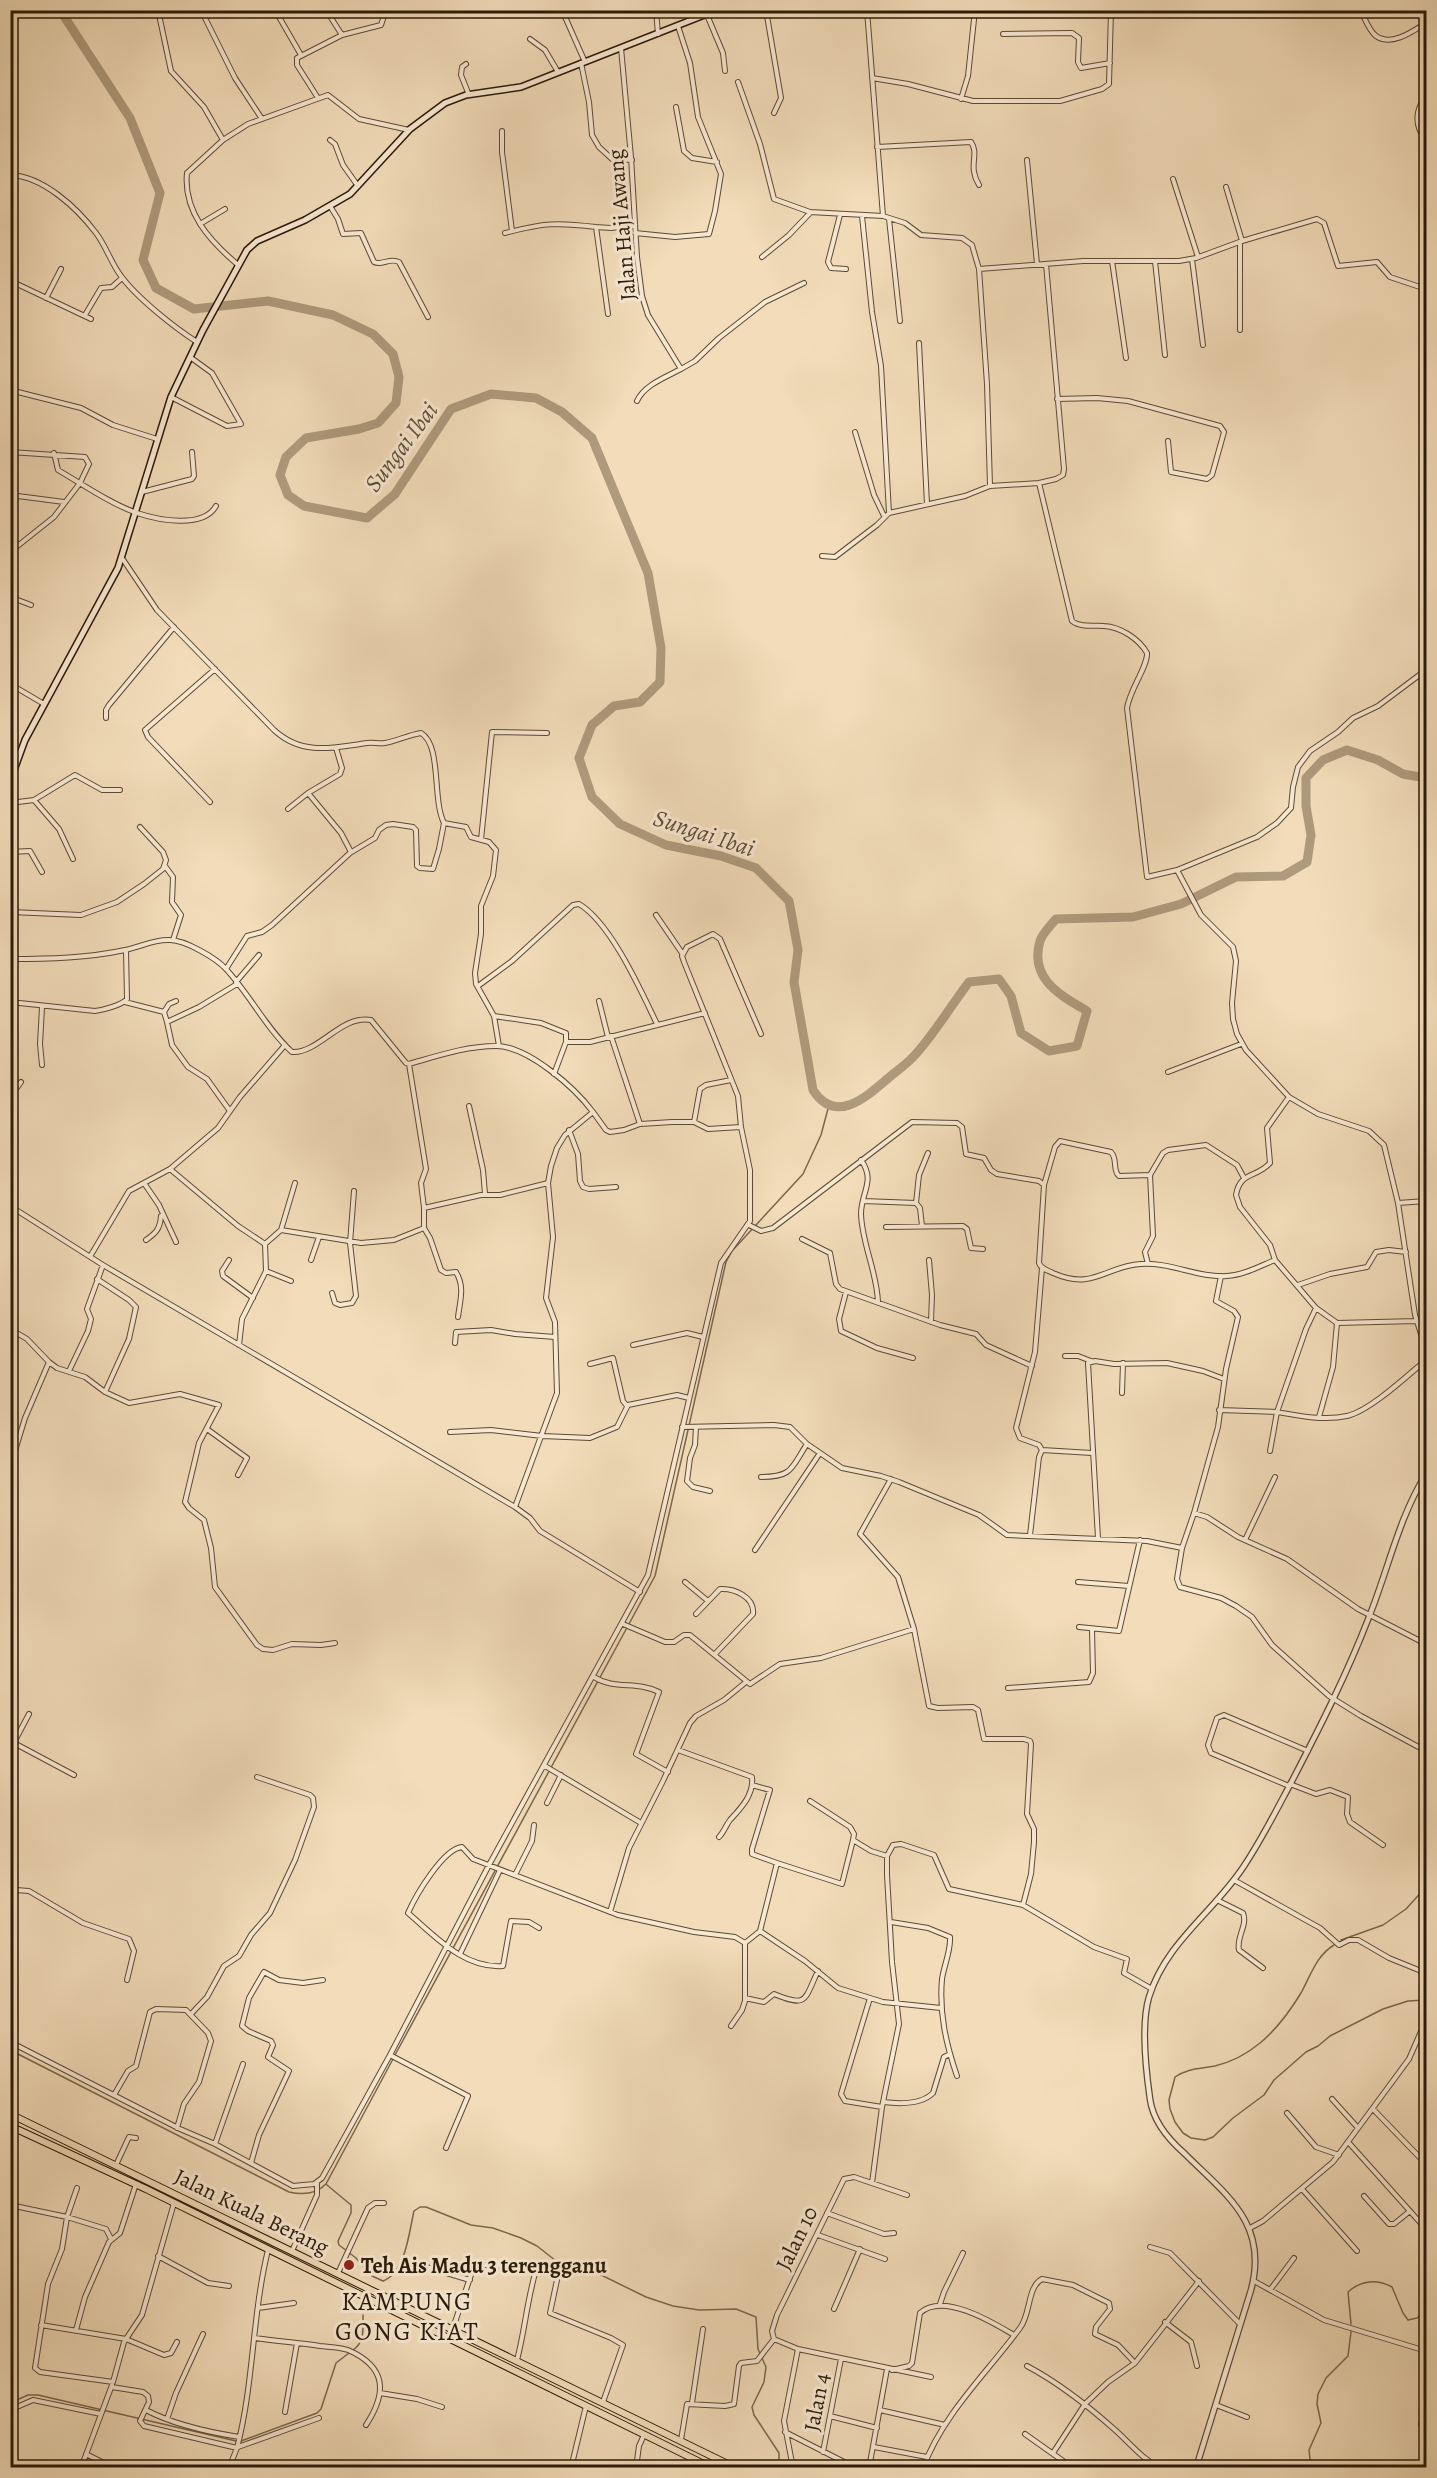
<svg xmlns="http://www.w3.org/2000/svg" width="1437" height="2478" font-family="Alegreya,serif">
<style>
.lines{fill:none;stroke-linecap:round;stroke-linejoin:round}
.stream{stroke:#7a674d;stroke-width:1.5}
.river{stroke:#ae9a7c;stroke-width:9}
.minor-casing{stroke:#5d4a34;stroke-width:6}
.tertiary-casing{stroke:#5d4a34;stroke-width:7}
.secondary-casing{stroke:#2b1a07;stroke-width:8}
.trunk-casing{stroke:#2b1a07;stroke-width:8}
.minor{stroke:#f7e8d2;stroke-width:4}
.tertiary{stroke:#f7e8d2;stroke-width:4.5}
.secondary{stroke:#f7e8d2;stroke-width:5}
.trunk{stroke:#f2dcb9;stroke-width:6}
.poi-dot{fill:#8f2418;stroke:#f7e8d2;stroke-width:2}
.labels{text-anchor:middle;stroke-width:6;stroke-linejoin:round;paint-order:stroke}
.street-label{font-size:22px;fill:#2b1a07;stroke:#f7e8d2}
.poi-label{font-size:22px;font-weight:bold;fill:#2b1a07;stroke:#f7e8d2;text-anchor:start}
.water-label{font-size:24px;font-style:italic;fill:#5f4d36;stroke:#f7e8d2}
.quarter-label{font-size:26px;letter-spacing:1.5px;fill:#2b1a07;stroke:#f7e8d2}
</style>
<rect width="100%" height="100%" fill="#f2dcb9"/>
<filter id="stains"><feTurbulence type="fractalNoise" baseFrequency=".00333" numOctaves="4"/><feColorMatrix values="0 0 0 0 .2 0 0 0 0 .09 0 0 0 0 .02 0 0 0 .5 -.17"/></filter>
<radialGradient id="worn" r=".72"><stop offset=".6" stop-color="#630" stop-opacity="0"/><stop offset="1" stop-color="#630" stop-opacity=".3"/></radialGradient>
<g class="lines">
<path class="stream" d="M1341 1940 1383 1925 1406 1909 1426 1887
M1334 1945C1316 1956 1311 1975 1301 1993 1290 2011 1276 2030 1260 2043 1247 2054 1231 2062 1215 2066 1200 2069 1188 2068 1175 2077L1169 2100 1170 2109 1175 2122 1183 2133 1191 2138 1205 2140 1213 2137 1233 2118 1264 2095 1274 2080 1306 2052 1318 2046 1330 2036 1383 2009 1408 2001 1426 2000
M10 2050 289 2192C302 2195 316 2194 326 2184L393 2059
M395 2055 655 1576 726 1262 732 1251 803 1174 821 1135 829 1105
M327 2185 351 2205V2213L338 2241 339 2245 356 2258 372 2276 383 2281C406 2272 409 2232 414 2211L420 2207H426L471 2225 493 2228 521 2238 537 2246 565 2268 593 2271 646 2297 673 2306 699 2310 736 2309 756 2317 758 2349 766 2367 764 2382 752 2407 754 2415 779 2453V2468
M1351 2324 1348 2292C1361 2280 1377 2279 1392 2287L1403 2313 1408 2320 1417 2318 1426 2310
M353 2350C365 2342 363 2329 363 2315
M10 2403 28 2395H38L236 2441
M241 2441 317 2413 321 2409 336 2363 349 2353
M1317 2468 1310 2459 1309 2450 1321 2423 1317 2404 1318 2394 1326 2378 1348 2356 1351 2332"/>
<path class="river" d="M60 10 130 118 160 193 143 260 156 288 194 309 268 301 333 315 373 334 393 354 399 377 396 403 378 423 359 429 306 438 286 457 280 475 288 495 304 506 367 518 395 494 451 409 491 394 536 398 562 412 592 438 648 573 661 648 660 682 640 702 614 706 592 725 579 758 592 797 620 824 666 845 721 856 756 868 789 901 798 950 794 982 813 1090C835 1124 864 1099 886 1080 895 1072 906 1065 914 1056 933 1036 952 1004 969 982L999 979 1011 996 1021 1033 1049 1051 1077 1046 1087 1011C1060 995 1029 979 1040 941 1042 934 1051 925 1056 919L1133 917 1181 904 1236 877 1283 876 1307 862 1311 835 1306 806V778L1323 760 1347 750 1378 760 1403 774 1426 778"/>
<g class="minor-casing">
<path id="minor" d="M158 10 171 71 204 107 223 140
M201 10 235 78 262 119
M275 10 301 55
M326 10 342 35
M562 10 585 62
M656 10 658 34
M766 10 781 98 774 113
M867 10 883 216
M1360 10C1365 18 1369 31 1376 36 1392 47 1413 31 1426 23
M817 12 836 10
M707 15 723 53 725 71
M1003 34 1072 33 1079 38 1078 62 1081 68 1110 63
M530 39 545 50 558 72
M621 48 631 157 637 257 642 296 648 315 681 369C666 377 644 385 637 401
M581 63 589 102 592 135 599 147 612 159 632 160
M466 64 462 67 461 75 469 95
M872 78 908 84 973 101H1060L1102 89 1109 84 1111 10
M738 82 760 144 774 199 810 212 883 216 905 223 921 235 962 238 972 245 979 269 1083 261H1179L1196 258 1242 241 1317 219 1324 223 1338 266 1377 262 1390 277 1426 289
M1426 96C1415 110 1414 126 1426 140
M318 98 297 65V58L342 35 381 25 386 10
M961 99 968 76 975 10
M676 107 684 151 692 158 717 162
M502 131V152L512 231
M330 140 335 144 343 165 358 186
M877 147 971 142C980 155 967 165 979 185
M1027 160 1037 264
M10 175C43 176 77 208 96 233 106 246 111 263 121 276 137 298 175 328 197 342
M1173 179 1198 257
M1226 187 1242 241
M330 206 338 219 343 234 361 233 374 262C382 266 390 257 399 262L428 317
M840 215 828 262 831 268 846 269
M862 216 872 312 881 366 889 513
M889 219 900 321
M200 224 225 209
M505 233C544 223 556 222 596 227
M635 233 675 237 709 234 715 211 721 174 698 117 690 63 678 26
M762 257 789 235 810 213
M1192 259 1203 345
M1112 261 1126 358
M1155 261 1165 355
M237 264C210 241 183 212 187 173L223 140 248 124 328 95 359 119 409 130
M979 269 987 384 990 486 1039 483 1072 621C1081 628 1094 625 1104 626 1121 627 1139 639 1147 653 1148 666 1130 689 1127 708L1147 877 1177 870 1257 837 1277 823 1291 808 1293 787 1298 767 1310 751 1338 732 1353 718 1378 706 1426 670
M10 283 17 284 91 319
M46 298 61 269
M608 314 596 227 611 228 635 225
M85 315 101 288 112 287 122 278
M1240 330V242
M919 343 927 504
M681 369 695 361 719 338 765 302 804 283
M10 390 81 408 113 425 157 439
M171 397 227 426 241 424 212 373 190 357
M1057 399 1097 398 1128 401 1220 426 1224 432 1212 475 1207 479 1171 472 1168 441
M855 432 874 495 884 516
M10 452 85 457 89 464 80 483 54 517 10 552
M54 453 58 470C82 484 111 504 137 513 158 520 203 529 216 506
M1039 483 1056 479 1063 475 1064 469 1046 264
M142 492 192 479 194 476 192 452
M10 495 64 502
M822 556 835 557 877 525 889 513 965 496 990 486
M122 558 157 610 274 730C302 756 333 748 367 743 373 742 379 744 385 743 397 741 408 735 421 733 442 745 432 800 444 823L466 827 471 837 489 842 496 850 493 876 481 906V934L475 973 476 984 494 1016 499 1046
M10 597 31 605
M10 684 44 704
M106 718V710L109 705 174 627
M308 793 341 833 351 852
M34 800 75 775 102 790H120
M210 802 148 737 145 730 215 669
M10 803 34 800 59 829 73 859
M288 809 308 793 340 774 342 768 336 748
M481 840 492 732 547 733
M10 852 30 851 42 872
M165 866 173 877 172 902 181 915 173 940
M1177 870 1201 915 1233 947 1236 961 1232 1003 1233 1019 1237 1034 1246 1050 1289 1097 1318 1114 1369 1131 1384 1145 1398 1203 1415 1315 1426 1350
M10 912 81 915 117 902 144 884 163 869 166 860 163 852 140 827
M656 915 682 953
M10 959C49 959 88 958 125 950 140 947 154 939 170 940 185 940 216 958 226 969 250 995 266 1028 292 1052 318 1054 342 1014 371 1020L406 1063 409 1064C437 1056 466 1046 496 1046 528 1046 575 1088 593 1112
M226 969 247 936 262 932 272 925 350 853 375 838 379 830 386 825 393 824 413 827 416 830 417 866 420 868 433 869 439 849 444 823
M236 982 259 955
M478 986 512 961 573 905 579 904C611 923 641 991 657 1024
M176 1001 169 1004 164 1012 167 1022 199 1007 237 984
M599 1001 608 1037
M10 1002 95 1011C103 1010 122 1005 127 999L126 950
M125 1002 164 1012
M494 1016 541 1023 566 1033V1042L554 1074
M167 1022 172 1045 188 1067 207 1079 230 1111
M611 1036 640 1124
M566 1042H590L705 1013
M409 1064 426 1169 421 1183 424 1208
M42 1065 40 1044 42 1007
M1168 1072 1241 1044
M10 1097 21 1082
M1289 1097 1267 1128 1270 1163C1257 1178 1240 1171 1236 1195L1240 1207 1270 1245 1275 1260 1316 1308
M469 1106 483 1170 485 1194
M694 1122 700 1089 706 1085 731 1080
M569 1130 578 1154 580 1181 583 1187 589 1189 616 1187
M861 1160C876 1181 861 1192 861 1214 862 1244 877 1272 878 1302
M170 1169 238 1226 265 1244 266 1271 242 1319 239 1345
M144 1183 159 1205 176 1242
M1044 1185 1055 1147 1060 1141 1111 1152C1118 1159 1112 1170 1119 1176L1150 1175 1163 1153 1168 1150 1206 1145 1237 1165 1244 1178
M863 1201 916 1203 920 1208 922 1226
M916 1203 919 1175 928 1153
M1398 1203 1426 1201
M10 1206 103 1265 515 1507 530 1518 540 1531 640 1592
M749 1225 761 1231 773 1228 912 1122 957 1123 962 1127 966 1154 984 1158 991 1170 997 1174 1039 1181 1044 1185 1039 1263C1041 1269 1047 1270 1053 1273 1094 1291 1105 1266 1141 1264 1171 1262 1198 1278 1227 1276 1244 1275 1260 1266 1275 1260
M886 1227 963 1226 967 1229 971 1248 983 1249
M424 1228 430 1238 441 1270 446 1273 456 1272C465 1287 460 1301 458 1317
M281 1230 295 1183
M802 1239 830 1253 836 1284 840 1289 940 1325 976 1334 986 1345 1032 1366
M146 1240C156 1233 160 1229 161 1216
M265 1244 281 1230 361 1243 394 1240 424 1228V1208L481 1195H500L548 1183
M91 1255 129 1191 170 1169 218 1128 240 1097 285 1045
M229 1260 222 1271 223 1276 253 1298
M311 1260 319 1237
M929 1260 932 1295 931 1322
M1148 1264 1145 1252 1153 1236 1150 1175
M266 1271 291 1281
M1298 1285 1330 1274 1367 1267 1376 1252 1389 1250 1406 1252
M846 1292 839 1319 841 1331 877 1348 913 1358
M332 1293 335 1303 340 1305 352 1303 356 1296 350 1243 354 1191
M1417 1321 1337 1323 1316 1308 1306 1329 1277 1412C1299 1416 1325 1421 1347 1416 1370 1411 1408 1375 1426 1360
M10 1329 27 1339 49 1362 25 1418 10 1467
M455 1343 456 1332 491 1330 515 1334 555 1337
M633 1345 687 1333 703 1337
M1065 1356H1078L1091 1361
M49 1362 57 1368 85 1377 105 1392 129 1339 136 1307 129 1300 97 1279
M590 1364 613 1358 623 1401 627 1406
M69 1371 88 1331 91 1319 87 1309 103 1265
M105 1392 129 1403 180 1394 219 1405 199 1443 185 1502 189 1508 204 1520 211 1548 215 1587 257 1645 263 1649 273 1650 292 1644 321 1645 335 1643
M1122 1393 1123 1363
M1219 1410 1277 1412 1270 1451
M1319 1417 1333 1367 1337 1323
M682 1427 774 1425 790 1427 807 1444 842 1468 881 1476 899 1482 979 1515 1007 1535 1147 1541 1182 1548 1194 1513 1218 1427 1226 1369 1238 1317 1234 1311 1216 1301 1221 1276
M696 1427 695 1445 690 1458 687 1481 693 1487 710 1491
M207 1429 247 1458 238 1475
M450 1432 491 1430 542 1436 590 1438 617 1427 628 1405 677 1395 689 1398
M1042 1450 1039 1445 1020 1438 1016 1428 1035 1352 1042 1268
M761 1477C793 1477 791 1468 807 1444
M891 1479 860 1534 898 1577 914 1629 929 1706 938 1708 973 1707 978 1710 984 1739H1024L1030 1741 1031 1744 1027 1814 1034 1829V1842L1031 1874 1023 1905
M515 1507 557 1393 555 1322 546 1298 553 1237 548 1183 551 1166 557 1148 565 1135 593 1112 606 1130 610 1132 624 1130 640 1124 672 1122H694L708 1129 741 1127
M1194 1513 1207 1517 1238 1537 1287 1559 1358 1609 1426 1644
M1030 1535 1039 1457 1042 1450 1092 1453
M1098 1538 1088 1363 1095 1361 1114 1364 1167 1363 1203 1371 1224 1379
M1245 1540 1275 1477
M1182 1548 1177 1579 1180 1587 1221 1598 1236 1606 1252 1617 1272 1645 1329 1696 1361 1716 1426 1751
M755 1550 820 1453
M685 1582 708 1601
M1078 1582 1129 1586
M696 1614 720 1589C734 1588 755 1597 753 1614L715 1654
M623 1624 665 1642H674L684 1635H690L750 1684 780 1664 821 1658 914 1629
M1079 1627 1119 1631 1140 1540
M594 1677C614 1690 638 1681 659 1692L636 1754 668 1772
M1008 1688 1089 1682 1093 1673 1092 1630
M14 1743 74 1775
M10 1750 29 1714
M678 1750 752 1777C754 1795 741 1808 730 1820 726 1825 724 1832 719 1837
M545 1766 641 1823
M1290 1784 1316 1794 1330 1790 1348 1797 1347 1814 1350 1822 1383 1845
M752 1785 770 1790 752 1849V1854L777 1863
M1289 1786 1211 1753 1208 1745 1217 1718 1224 1715 1308 1751
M810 1801 850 1827 854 1834 853 1840 871 1851 887 1856
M547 1803 561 1775
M853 1840 842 1884 777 1863 760 1931 805 1961 838 1988 883 2002 941 2008
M515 1875 532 1841 534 1825
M1234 1880 1320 1928 1339 1945 1349 1940H1358L1389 1958 1426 1973
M10 1894 16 1890 29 1891 83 1923 129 1939 134 1951 127 1980
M1217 1900 1243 1913C1248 1925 1236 1937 1239 1950L1263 1968
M610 1912 629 1848 663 1781 690 1723 696 1716 724 1700 746 1682
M891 1922 928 1928 950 1937C951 1951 944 1965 942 1979 939 2013 946 2044 957 2076
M539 1928 529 1922 511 1921 503 1966C464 1969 435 1936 408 1913 416 1895 443 1849 462 1847L473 1859 618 1915 694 1932 735 1937 745 1943V2001L742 2010 731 2026
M745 1943 760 1931
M460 1954 500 1870
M745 1998 764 2002 774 1994C808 2008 804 2000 818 1971
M870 1998 841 2094 845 2101 882 2107
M191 2014 207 1997 224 1966 239 1956 251 1935 270 1913 295 1860 314 1807 313 1798 310 1795 257 1777
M10 2042 180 2129 215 2144 293 2186 314 2184 322 2178 390 2055 489 1865 648 1575 721 1263 750 1221V1170L741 1127 738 1096 684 962 682 956 687 947 713 934 720 939 761 1034
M390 2055 468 2096 446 2148
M114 2095 128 2071 136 2066 150 2012 156 2009 186 2010 208 2033 211 2041 199 2082 184 2104 177 2128
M1332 2099 1358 2128
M883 2102C899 2104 921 2105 933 2093L944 2057 950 2054
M1373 2109 1426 2164
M1287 2113 1316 2147 1339 2155
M1349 2143 1426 2229
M215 2144 243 2064
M251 2163 259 2135 289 2071 268 2057 273 2045 271 2041 248 2031 242 2026 249 1998 264 1972 279 1980 303 1983 323 1980
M116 2165 129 2137 136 2138
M872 2183 882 2107 899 2024 892 1962 887 1875V1856L893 1845 901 1844 934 1855 949 1889 1023 1905 1094 1947 1127 1959 1124 1973 1152 1989
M77 2188 67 2217 106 2229 111 2239
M1302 2189 1357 2251
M1364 2196 1389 2224H1394L1410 2211
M10 2205 67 2217 62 2249 48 2284 35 2368 40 2372 113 2382 124 2342 142 2315 174 2203
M827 2213 884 2234 894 2233
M1250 2228 1263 2221 1333 2162 1409 2059 1426 2020 1424 1998 1426 1978
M818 2235 885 2259
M1150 2247 1170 2253 1239 2323
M292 2251 317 2195V2183
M158 2256 208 2283 229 2286
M423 2266 470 2280
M338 2273 368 2208 375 2203H384
M557 2280 550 2313 611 2338 623 2345 603 2402
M1254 2281 1324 2320 1426 2351
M1270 2290 1294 2258
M940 2304 944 2292 963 2253
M258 2308 294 2303
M834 2309 860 2249
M1165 2322 1191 2342 1197 2366
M41 2325 126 2339 164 2355 171 2353 177 2342
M453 2328 472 2272 482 2265 501 2266
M76 2330 85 2297 109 2242 120 2233 136 2184
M255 2338C277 2341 299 2343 320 2346 329 2347 340 2347 348 2350 387 2367 387 2393 366 2425
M774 2339 772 2331 777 2315 844 2179 854 2177 907 2195
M774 2339 798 2349 931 2377
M517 2360C525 2330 527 2300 536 2270
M1027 2366C1059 2383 1087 2405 1114 2429 1130 2443 1141 2458 1160 2468
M892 2370 909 2366 912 2363 920 2313C943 2292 992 2322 1014 2335
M112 2387 143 2392 148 2396 149 2402 140 2421 144 2426 237 2448 229 2468
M380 2393 417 2399 442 2407
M692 2403 703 2329
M1216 2405 1247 2417
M10 2410 33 2400 101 2414
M146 2410C174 2425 208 2432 239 2437
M880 2410 945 2425
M285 2412 297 2343
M830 2416 877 2428
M167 2419 176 2393 203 2334
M1421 2424 1426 2409
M785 2432 856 2468
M1025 2434 1073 2468
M681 2440 687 2404 725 2406 734 2404 739 2366 741 2363 757 2361 774 2339
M238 2447 319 2418
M874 2447 927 2457
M237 2448C254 2383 252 2315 268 2250
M823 2452 841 2359
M1053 2453 1085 2404 1108 2382 1135 2363 1199 2281
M86 2454 114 2468
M81 2468 112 2385
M571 2468 586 2406
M636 2468 639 2446 644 2435
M793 2468 784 2421 798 2349
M869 2468 887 2369
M923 2468C943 2414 987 2373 1020 2328 1031 2314 1027 2287 1042 2279L1073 2285 1109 2303 1110 2309 1096 2327 1095 2334 1118 2345 1135 2363"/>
</g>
<g class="tertiary-casing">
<path id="tertiary" d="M1196 2468 1251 2290C1269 2223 1226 2195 1184 2153 1168 2139 1153 2121 1150 2099 1146 2071 1141 2024 1149 1997 1166 1942 1214 1912 1244 1866 1262 1839 1277 1809 1292 1781 1320 1727 1347 1674 1369 1617 1388 1570 1399 1517 1426 1474"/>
</g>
<g class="secondary-casing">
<path id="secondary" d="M10 781 25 740 118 568 171 397 203 330 247 250 257 241 305 220 350 194 410 129 445 103 466 95 521 87 717 10"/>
</g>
<g class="trunk-casing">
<path id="trunk" d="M10 2114 736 2468
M10 2126 146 2189 712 2468"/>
</g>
<use href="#minor" class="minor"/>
<use href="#tertiary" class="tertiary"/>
<use href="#secondary" class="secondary"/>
<use href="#trunk" class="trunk"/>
</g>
<circle class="poi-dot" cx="349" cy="2265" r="6"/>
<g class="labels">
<g class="street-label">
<text transform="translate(621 225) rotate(-95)" y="8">Jalan Haji Awang</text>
<text transform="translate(252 2211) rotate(26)" y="8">Jalan Kuala Berang</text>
<text transform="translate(796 2238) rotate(-64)" y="8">Jalan 10</text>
<text transform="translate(816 2402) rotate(-79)" y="8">Jalan 4</text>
</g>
<g class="poi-label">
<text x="361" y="2273">Teh Ais Madu 3 terengganu</text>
</g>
<g class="water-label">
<text transform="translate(401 447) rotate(-53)" y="8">Sungai Ibai</text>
<text transform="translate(704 833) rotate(18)" y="8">Sungai Ibai</text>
</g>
<g class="quarter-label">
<text x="407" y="2310">KAMPUNG<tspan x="407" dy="30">GONG KIAT</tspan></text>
</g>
</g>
<rect width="1437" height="2478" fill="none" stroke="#f2dcb9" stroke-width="36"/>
<rect x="12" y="12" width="1413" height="2454" fill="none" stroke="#2b1a07" stroke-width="3"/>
<rect x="18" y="18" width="1401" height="2442" fill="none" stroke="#2b1a07" stroke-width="1.5"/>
<rect width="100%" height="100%" filter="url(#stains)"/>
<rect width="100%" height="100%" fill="url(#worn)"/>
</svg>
